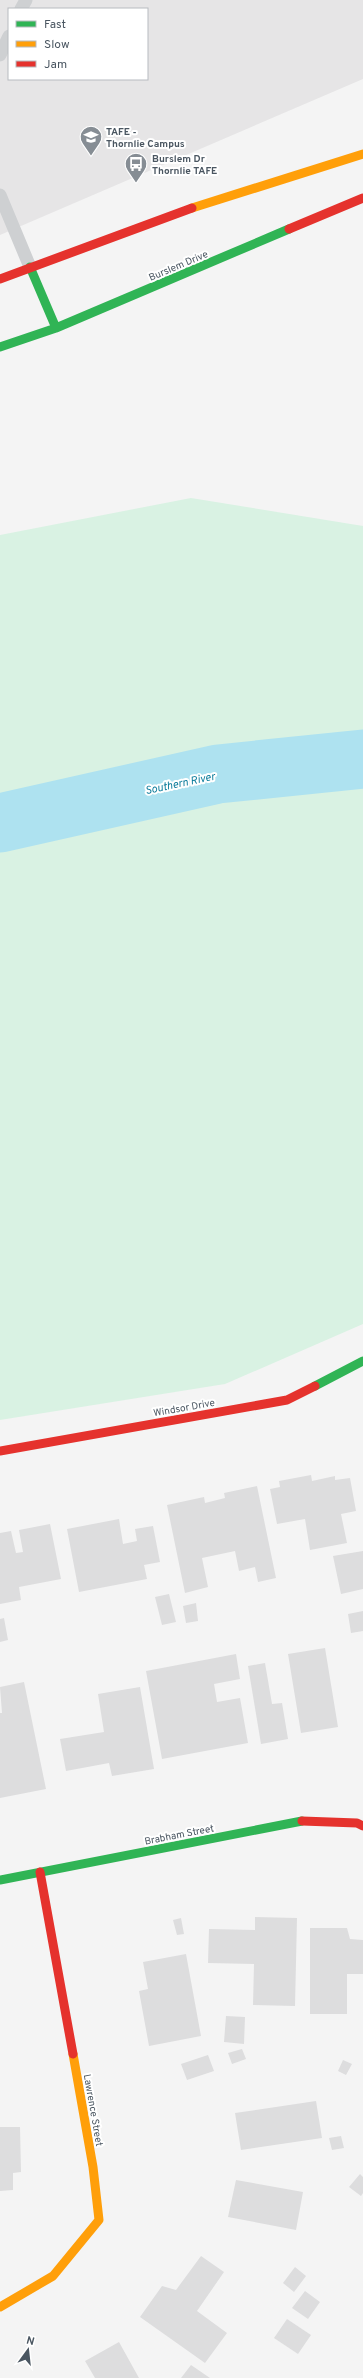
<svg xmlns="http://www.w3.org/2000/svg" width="363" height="2378" font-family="Overpass,sans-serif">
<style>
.education{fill:#e6e5e6;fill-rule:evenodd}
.green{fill:#d9f2e3}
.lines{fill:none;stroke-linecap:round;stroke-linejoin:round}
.river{stroke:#aee2f0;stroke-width:59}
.building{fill:#ddddde}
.lane{stroke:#ced0d2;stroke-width:13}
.fast{stroke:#30b455;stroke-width:9}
.slow{stroke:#ff9f0a;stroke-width:9}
.jam{stroke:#e5322d;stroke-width:9}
.labels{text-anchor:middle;stroke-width:4;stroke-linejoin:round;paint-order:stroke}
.poi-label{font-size:10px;font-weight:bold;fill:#4a5661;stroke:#fff;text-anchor:start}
.street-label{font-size:10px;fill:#4a5661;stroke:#fff}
.water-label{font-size:11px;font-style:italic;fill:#0c7c9b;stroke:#fff}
</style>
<rect width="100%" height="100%" fill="#f4f4f4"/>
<path class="education" d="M0 0H363V79L0 235ZM9 9H147V79H9Z"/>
<path class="green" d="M191 498 363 526V1324L225 1384 0 1420V535Z"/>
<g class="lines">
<path class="river" d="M0 823 218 774 363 759"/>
</g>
<path class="building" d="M311 1475 312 1481 335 1476V1480L350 1478 356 1511 341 1514 347 1543 310 1550 305 1519 277 1524 270 1489 280 1487 279 1481Z
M257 1486 276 1578 258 1582 255 1567 239 1571 235 1551 202 1558 208 1587 185 1593 167 1505 204 1497 205 1503 225 1498 224 1493Z
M119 1519 123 1544 137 1541 135 1529 153 1526 160 1562 144 1565 147 1579 79 1592 67 1529Z
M50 1524 61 1579 19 1587 21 1600 0 1604V1533L11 1531 16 1553 23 1552 19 1530Z
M363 1551V1589L341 1594 333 1556Z
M169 1594 176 1622 162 1625 155 1597Z
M196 1603 198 1621 186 1623 183 1606Z
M363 1611V1631L351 1633 348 1614Z
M4 1618 8 1640 0 1642V1619Z
M325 1648 338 1727 301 1733 288 1654Z
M236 1654 240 1679 214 1684 217 1702 240 1698 248 1743 162 1759 146 1671Z
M265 1663 272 1704 282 1703 288 1739 261 1744 248 1666Z
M24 1682 46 1789 0 1798V1713H2L0 1687Z
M140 1687 154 1769 112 1776 109 1763 66 1771 60 1739 104 1732 98 1694Z
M255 1917 297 1918 295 2006 253 2005 254 1964 208 1963 209 1929 255 1930Z
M181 1918 184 1934 177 1935 173 1920Z
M310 1928H347L350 1939 363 1940V1974H347V2014H310Z
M186 1954 201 2036 149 2046 139 1991 148 1989 143 1962Z
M226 2016 245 2017 244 2044 224 2042Z
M242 2049 246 2059 232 2064 228 2053Z
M208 2055 214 2071 187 2080 181 2064Z
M343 2060 352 2064 346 2075 338 2071Z
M316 2101 322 2138 241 2150 235 2113Z
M0 2127H20L21 2172 13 2173V2190L0 2191Z
M341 2136 344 2148 332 2150 329 2138Z
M360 2174 363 2177V2193L361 2196 349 2187Z
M236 2180 303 2192 296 2230 228 2217Z
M201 2256 224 2272 197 2311 227 2333 205 2363 140 2317 162 2286 176 2290Z
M295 2267 306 2276 294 2292 283 2283Z
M305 2291 320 2302 308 2319 292 2308Z
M287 2319 311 2335 298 2354 274 2338Z
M119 2342 139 2378H95L85 2361Z
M191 2365 210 2378H181Z"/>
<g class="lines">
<path class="lane" d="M21 9 26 0
M0 55 9 36
M0 195 30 267"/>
<path class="fast" d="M30 267 56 328
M0 347 56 328 289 229
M315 1386 363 1361
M0 1880 302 1821"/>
<path class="slow" d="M192 208 363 154
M0 2307 53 2276 99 2220 93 2167 73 2054"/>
<path class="jam" d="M289 229 363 198
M0 279 192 208
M0 1451 287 1400 315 1386
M302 1821 357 1823 363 1826
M40 1872 73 2054"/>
</g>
<defs>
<g id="university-pin" transform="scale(1.15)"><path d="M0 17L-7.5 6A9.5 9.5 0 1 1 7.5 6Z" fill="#868d94" stroke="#fff"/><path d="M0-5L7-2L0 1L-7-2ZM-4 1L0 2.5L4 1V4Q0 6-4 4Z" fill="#fff"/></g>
<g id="bus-pin" transform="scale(1.15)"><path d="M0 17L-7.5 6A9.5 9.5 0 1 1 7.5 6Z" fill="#868d94" stroke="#fff"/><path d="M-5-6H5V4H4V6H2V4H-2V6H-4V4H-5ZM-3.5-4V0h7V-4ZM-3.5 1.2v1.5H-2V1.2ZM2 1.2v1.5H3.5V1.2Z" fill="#fff"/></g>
</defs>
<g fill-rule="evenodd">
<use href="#university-pin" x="91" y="137"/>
<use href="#bus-pin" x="136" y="164"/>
</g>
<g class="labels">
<g class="poi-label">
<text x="106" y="135">TAFE -<tspan x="106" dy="12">Thornlie Campus</tspan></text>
<text x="152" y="162">Burslem Dr<tspan x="152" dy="12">Thornlie TAFE</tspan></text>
</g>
<g class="street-label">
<text transform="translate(178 265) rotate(-23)" y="4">Burslem Drive</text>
<text transform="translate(184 1407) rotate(-10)" y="4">Windsor Drive</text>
<text transform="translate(179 1834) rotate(-11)" y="4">Brabham Street</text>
<text transform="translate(94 2110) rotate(80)" y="4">Lawrence Street</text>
</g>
<g class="water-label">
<text transform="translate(180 783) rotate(-12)" y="4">Southern River</text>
</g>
</g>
<rect x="8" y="8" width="140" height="72" fill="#ffffff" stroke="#b7bbc0"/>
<rect x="16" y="21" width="20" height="6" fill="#30b455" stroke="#b7bbc0"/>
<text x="44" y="28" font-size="12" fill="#4a5661">Fast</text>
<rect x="16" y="41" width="20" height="6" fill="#ff9f0a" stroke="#b7bbc0"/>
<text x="44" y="48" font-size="12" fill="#4a5661">Slow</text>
<rect x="16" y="61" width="20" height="6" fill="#e5322d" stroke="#b7bbc0"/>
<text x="44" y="68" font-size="12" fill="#4a5661">Jam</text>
<g transform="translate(28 2350) rotate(15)" stroke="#ffffff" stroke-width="3" paint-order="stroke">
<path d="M0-3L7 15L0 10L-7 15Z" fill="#4a5661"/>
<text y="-6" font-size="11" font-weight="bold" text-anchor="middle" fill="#4a5661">N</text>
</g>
</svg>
